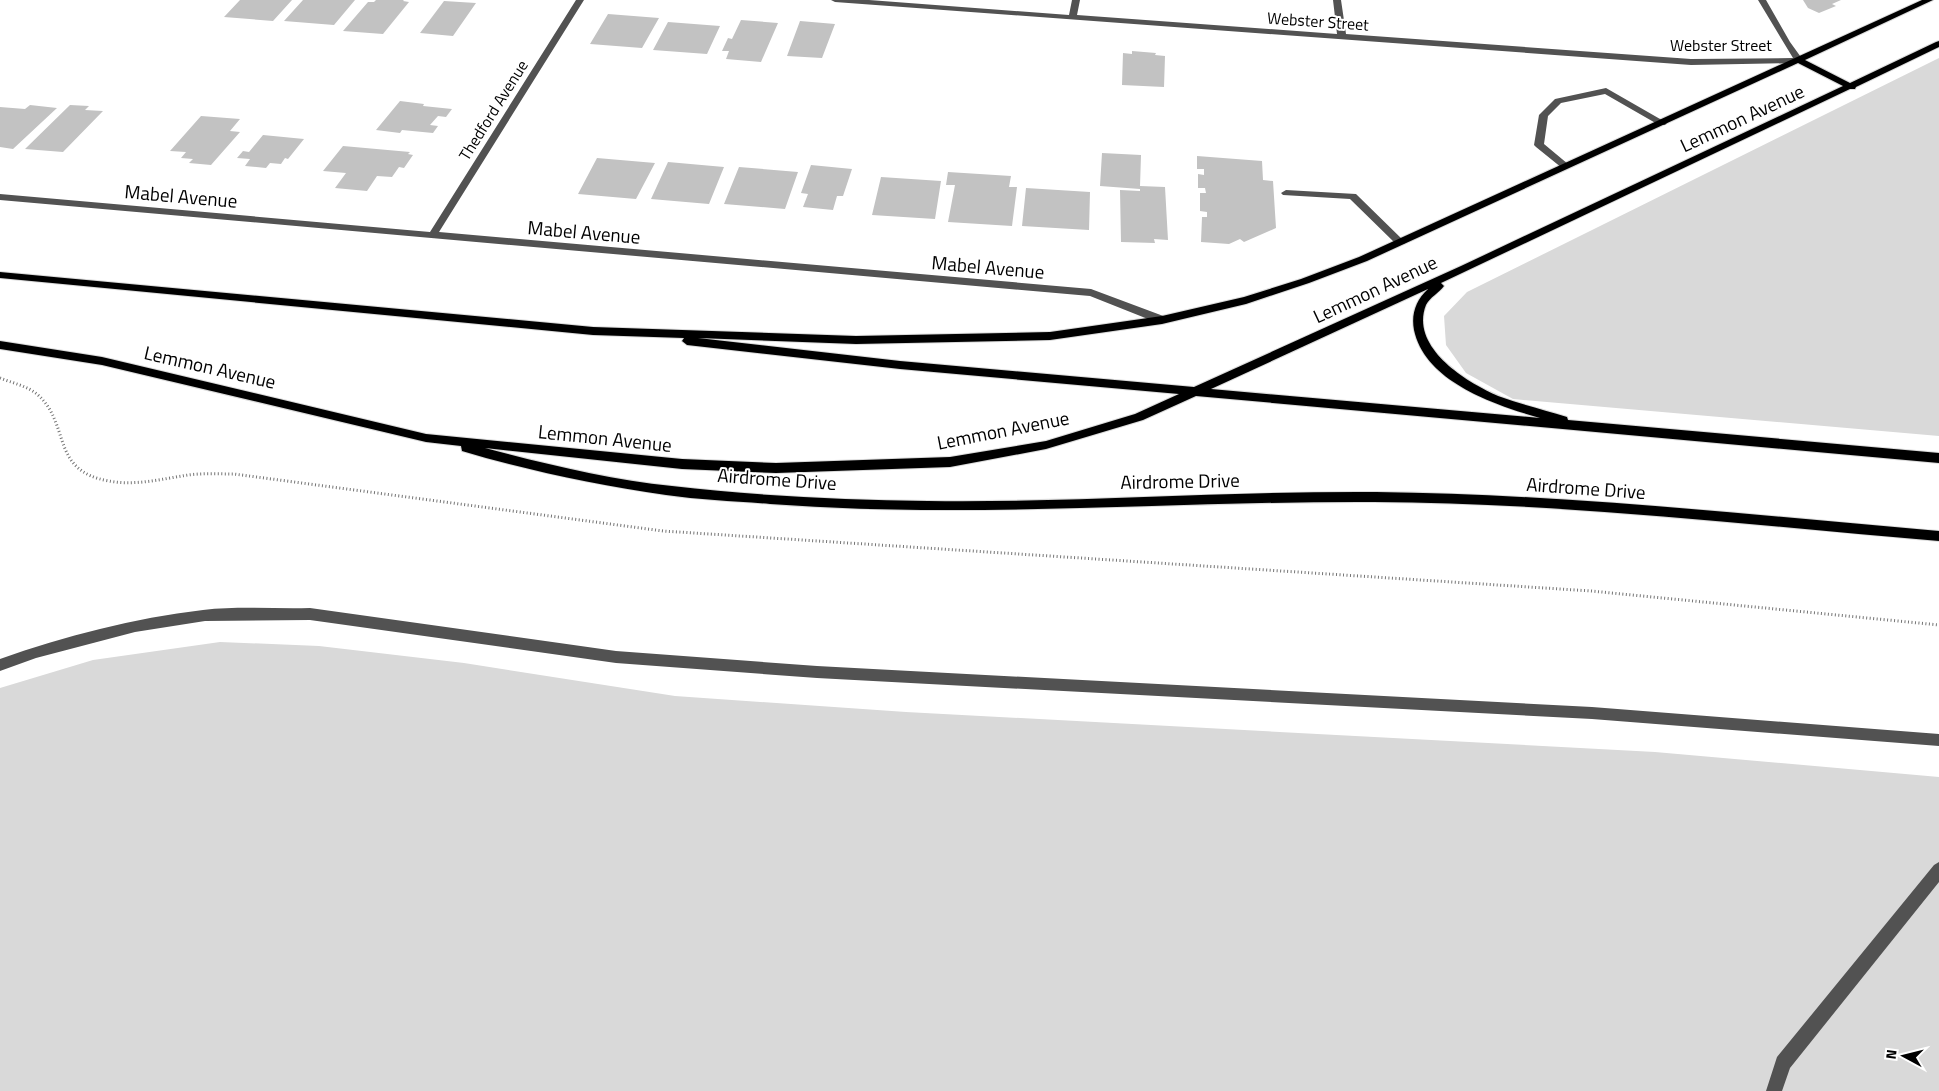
<svg xmlns="http://www.w3.org/2000/svg" width="1939" height="1091" font-family="'Titillium Web',sans-serif">
<style>
.green{fill:#d9d9d9}
.building{fill:#c2c2c2}
.lines{fill:none;stroke-linecap:round;stroke-linejoin:round}
.major-casing{stroke:#dbdbdb;stroke-width:2}
.path{stroke:#747474;stroke-width:3;stroke-dasharray:1 2.5;stroke-linecap:butt}
.minor{fill:#525252;fill-rule:evenodd}
.major{fill:#000;fill-rule:evenodd}
.labels{text-anchor:middle;stroke-width:4;stroke-linejoin:round;paint-order:stroke}
.far-street-label{font-size:16px;fill:#000;stroke:#fff}
.street-label{font-size:19px;fill:#000;stroke:#fff}
</style>
<rect width="100%" height="100%" fill="#fff"/>
<path class="green" d="M1939 58V436L1513 399 1466 373 1446 345 1444 316 1467 292Z
M220 642 319 646 464 663 675 696 906 712 1655 752 1939 777V1091H0V688L93 660Z"/>
<path class="building" d="M240 0H292L273 21 224 17Z
M303 0H355L334 25 284 21Z
M376 0H404L403 1 409 2 383 34 343 31 368 2H374Z
M1803 0H1841L1832 4 1836 6 1819 13 1808 8Z
M444 1 476 3 453 36 420 33Z
M608 14 659 18 642 48 590 44Z
M741 20 778 23 761 62 726 59 729 51H722L728 38 732 39Z
M800 21 835 24 822 58 787 56Z
M668 22 720 26 707 54 653 50Z
M1132 51 1156 53 1155 55 1165 56 1164 87 1122 85 1123 53 1132 54Z
M400 101 424 104 423 106 452 109 446 117 438 116 430 125 438 126 433 133 402 130 400 133 376 130Z
M30 105 57 108 13 149 0 147V107L25 109Z
M70 105 89 106 85 110 103 111 63 152 25 149Z
M201 116 240 119 230 131 240 132 211 165 189 163 193 159 181 158 186 152 170 151Z
M263 135 304 139 288 159 285 158 281 164 270 163 266 168 245 166 250 159 237 158 243 151 249 152Z
M343 146 410 152 408 154 413 155 404 168 399 167 392 177 377 176 367 191 335 188 346 173 323 171Z
M1102 153 1141 155 1140 186 1165 187 1168 240 1154 239 1155 243 1121 242 1120 190 1140 191V189L1100 186Z
M1197 156 1262 161 1263 180 1273 181 1276 228 1244 242 1240 239 1229 244 1201 242 1202 217H1207V212L1200 211V193H1206L1205 188H1198V174L1204 175V169H1197Z
M597 158 655 163 636 199 578 194Z
M668 162 724 167 709 204 651 199Z
M811 165 852 169 843 196H837L833 210 803 207 808 194 801 193Z
M739 167 798 172 785 209 724 204Z
M948 172 1011 176 1009 187H1017L1012 226 948 222 955 185H946Z
M881 177 941 181 935 219 872 215Z
M1026 188 1090 192 1089 230 1022 226Z"/>
<g class="lines">
<g class="major-casing">
<path id="major" d="M1922 0H1933L1805 60 1850 83 1936 42 1939 41V47L1856 87 1855 89H1850L1441 283 1444 286C1439 293 1430 297 1426 305 1409 348 1469 384 1501 397 1523 405 1545 410 1567 417L1568 420 1939 453V463L1196 396 1143 420 1046 449 950 467 776 473 682 469 485 448C545 464 611 480 672 486 757 496 843 500 928 501 1077 503 1226 491 1376 492 1564 494 1752 515 1939 531V541C1751 525 1562 503 1374 502 1172 501 971 519 770 504 735 501 700 500 666 495 597 485 529 471 462 451L461 446 426 442 102 365 0 349V341L102 357 426 434 682 459 776 463 950 457 1046 441 1135 414 1179 394 900 369 687 345 682 341 684 338 593 335 0 278V272L593 327 856 336 1050 332 1162 316 1244 297 1301 279 1359 257ZM1798 63 1843 86 1461 266 1194 387 900 361 698 338 856 344 1050 340 1162 324 1246 304 1309 283 1367 261ZM1428 289C1416 300 1411 314 1414 330 1425 382 1495 405 1540 418L1211 389Z"/>
</g>
<path class="path" d="M0 378C12 383 28 386 38 395 71 425 50 471 109 481 135 486 162 479 188 475 203 473 219 474 234 474L663 531 1591 591 1939 625"/>
<path class="minor" d="M576 0H584L439 232 1091 289 1166 317 1167 320 1166 323H1158L1090 296 0 200V194L430 232Z
M831 0H869L1069 15 1072 0H1080L1077 15 1337 34 1333 0H1341L1346 34 1691 59 1793 58 1758 0H1766L1790 42 1803 60 1799 63 1691 65 835 2Z
M1606 88 1667 123 1665 125H1659L1605 94 1561 103 1548 116 1544 144 1568 164V168H1562L1536 147 1534 145 1539 115 1555 99Z
M1286 190 1356 194 1405 242 1404 244H1396L1350 199 1283 195 1281 193Z
M310 608 616 651 817 666 1592 707 1939 734V746L1592 719 817 678 616 663 310 620 205 621 135 632 36 658 0 671V659C65 636 134 618 203 610 238 606 275 609 310 608Z
M1939 862V882L1790 1068 1782 1091H1766L1777 1057 1934 865Z"/>
<use href="#major" class="major"/>
</g>
<g class="labels">
<g class="far-street-label">
<text transform="translate(1318 21) rotate(4)" y="6">Webster Street</text>
<text x="1721" y="51">Webster Street</text>
<text transform="translate(493 110) rotate(-58)" y="6">Thedford Avenue</text>
</g>
<g class="street-label">
<text transform="translate(1742 118) rotate(-25)" y="7">Lemmon Avenue</text>
<text transform="translate(181 196) rotate(5)" y="7">Mabel Avenue</text>
<text transform="translate(584 232) rotate(5)" y="7">Mabel Avenue</text>
<text transform="translate(988 267) rotate(5)" y="7">Mabel Avenue</text>
<text transform="translate(1375 289) rotate(-25)" y="7">Lemmon Avenue</text>
<text transform="translate(210 367) rotate(13)" y="7">Lemmon Avenue</text>
<text transform="translate(1003 430) rotate(-11)" y="7">Lemmon Avenue</text>
<text transform="translate(605 438) rotate(6)" y="7">Lemmon Avenue</text>
<text transform="translate(777 479) rotate(4)" y="7">Airdrome Drive</text>
<text transform="translate(1180 481) rotate(-1)" y="7">Airdrome Drive</text>
<text transform="translate(1586 488) rotate(4)" y="7">Airdrome Drive</text>
</g>
</g>
<g transform="translate(1904 1056) rotate(277)" stroke="#ffffff" stroke-width="4" paint-order="stroke">
<path d="M0-4L9 19L0 12L-9 19Z" fill="#000000"/>
<text y="-8" font-size="14" font-weight="bold" text-anchor="middle" fill="#000000">N</text>
</g>
</svg>
